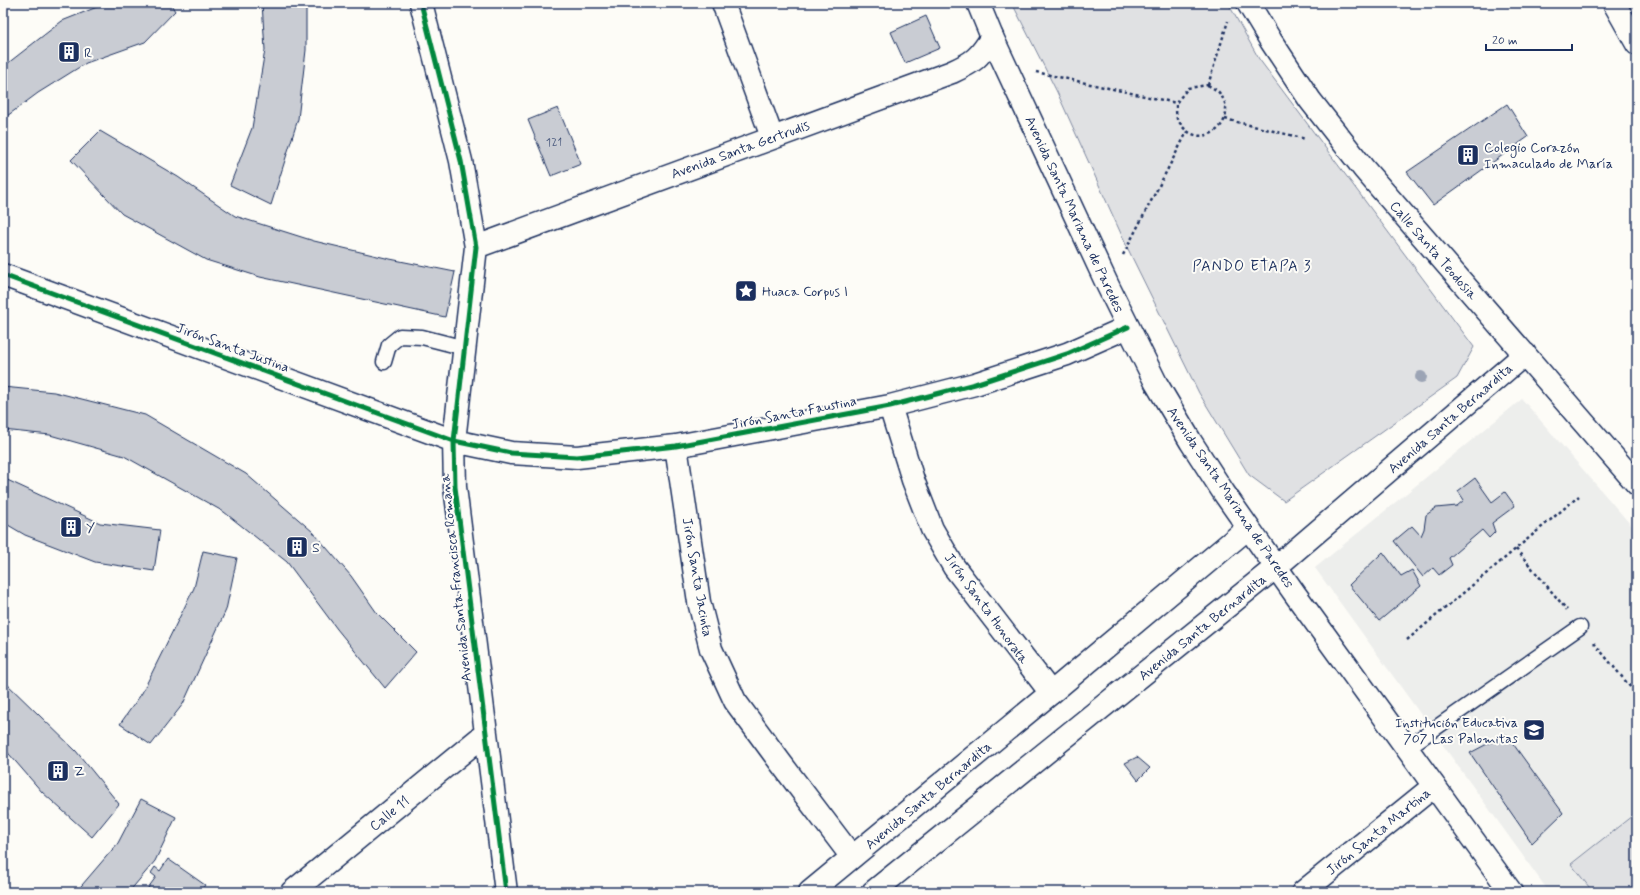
<svg xmlns="http://www.w3.org/2000/svg" width="1640" height="895" font-family="Mynerve,sans-serif">
<style>
.built{fill:#edeeec}
.green{fill:#e0e1e3;stroke:#7e88a0}
.building{fill:#c9ccd3;stroke:#1b2f5e}
.lines{fill:none;stroke-linecap:round;stroke-linejoin:round}
.lane-casing{stroke:#1b2f5e;stroke-width:17}
.street-casing{stroke:#1b2f5e;stroke-width:25}
.secondary-casing{stroke:#1b2f5e;stroke-width:25}
.path{stroke:#1b2f5e;stroke-width:2.5;stroke-dasharray:3 3;stroke-linecap:butt}
.lane{stroke:#fdfcf7;stroke-width:14}
.street{stroke:#fdfcf7;stroke-width:22}
.secondary{stroke:#fdfcf7;stroke-width:22}
.cycleway-casing{stroke:#fdfcf7;stroke-width:8}
.cycleway{stroke:#00873e;stroke-width:5}
.tree{fill:#9ca4b5}
.labels{text-anchor:middle;stroke-width:4;stroke-linejoin:round;paint-order:stroke}
.number-label{font-size:12px;fill:#46567b}
.poi-label{font-size:14px;fill:#1b2f5e;stroke:#fdfcf7;text-anchor:start}
.street-label{font-size:14px;fill:#1b2f5e;stroke:#fdfcf7}
.neighbourhood-label{font-size:15px;letter-spacing:1px;fill:#1b2f5e;stroke:#fdfcf7}
</style>
<rect width="100%" height="100%" fill="#fdfcf7"/>
<filter id="ink" filterUnits="userSpaceOnUse"><feTurbulence type="fractalNoise" baseFrequency=".025" numOctaves="2"/><feDisplacementMap in="SourceGraphic" scale="8" xChannelSelector="R" yChannelSelector="G"/><feConvolveMatrix kernelMatrix="1 2 1 2 8 2 1 2 1" color-interpolation-filters="sRGB"/></filter>
<g filter="url(#ink)">
<path class="built" d="M1522 399 1637 532V892H1549L1315 568Z"/>
<path class="green" d="M1012 3H1228L1259 59 1474 347 1457 378 1284 501 1249 475 1199 393 1127 247 1057 92Z
M1637 812V892H1593L1571 864Z"/>
<path class="building" d="M107 3H170L175 11 145 42 86 63 38 93 3 119V67L62 21Z
M262 3H306V50L298 119 271 205 230 185 252 128 265 50Z
M926 16 940 48 905 63 891 32Z
M1507 104 1528 137 1433 205 1407 172Z
M558 108 581 164 551 176 528 120Z
M100 131 178 177 235 216 314 241 390 259 455 272 445 317 260 277 206 260 122 214 71 160Z
M3 387 54 392 145 415 246 474 313 532 351 576 377 613 416 652 385 688 337 629 287 562 224 512 124 456 50 435 3 430Z
M3 478 100 523 160 530 154 571 95 562 25 535 3 522Z
M1475 478 1492 502 1505 492 1515 506 1492 523 1495 532 1489 538 1482 530 1449 558 1452 565 1439 575 1433 568 1423 577 1394 541 1412 526 1421 536 1424 529 1426 515 1436 508 1457 506 1464 500 1458 491Z
M203 551 237 558 226 610 183 704 151 745 120 724 142 693 194 588Z
M1383 552 1401 576 1412 570 1421 586 1379 621 1349 585Z
M3 680 76 751 119 804 92 837 42 792 3 747Z
M1506 734 1563 813 1532 843 1470 753Z
M1137 757 1150 768 1138 780 1125 763Z
M141 799 176 817 155 861 129 892H76L118 843Z
M168 859 205 885 200 892H145L156 877 151 873 155 867 160 871Z"/>
<g class="lines">
<g class="lane-casing">
<path id="lane" d="M384 362 389 345 400 336 422 337 465 348
M1407 748 1580 627"/>
</g>
<g class="street-casing">
<path id="street" d="M421 3 461 161 476 247 454 441 455 487 506 892
M723 3 772 137
M1614 3 1637 44
M476 247 952 72C974 62 979 58 992 37
M3 275 454 441 511 453 577 457 676 446 890 406 975 384 1067 354 1128 327
M890 406 913 480 932 529 954 567 1051 693
M676 446 699 602 711 649 735 701 780 762 852 857
M292 892 485 734
M1303 892 1434 786"/>
</g>
<g class="secondary-casing">
<path id="secondary" d="M978 3 992 37 1108 286 1156 383 1191 442 1224 493 1295 594 1511 892
M1248 3 1271 41 1310 100 1364 169 1637 484
M810 892 1051 693 1248 528
M873 892 1276 567 1525 354"/>
</g>
<path class="path" d="M1036 72 1176 103
M1208 85C1212 88 1218 90 1220 94 1241 121 1203 152 1182 126 1181 124 1178 121 1177 119 1176 114 1176 108 1176 103L1188 88Z
M1208 85 1228 21
M1225 119 1306 139
M1123 255 1187 132
M1516 549 1567 610
M1407 640 1579 496
M1594 643 1637 695"/>
<use href="#lane" class="lane"/>
<use href="#street" class="street"/>
<use href="#secondary" class="secondary"/>
<g class="cycleway-casing">
<path id="cycleway" d="M421 3 461 161 476 247 454 441 455 487 506 892
M3 275 454 441 511 453 577 457 676 446 890 406 975 384 1067 354 1128 327"/>
</g>
<use href="#cycleway" class="cycleway"/>
</g>
<circle class="tree" cx="1421" cy="377" r="6"/>
</g>
<defs>
<g id="building-square" transform="scale(1.15)"><rect x="-9" y="-9" width="18" height="18" rx="4" fill="#1b2f5e" stroke="#fdfcf7"/><path d="M-4-6H4V6H1V3H-1V6H-4ZM-2.5-4.3h1.7v1.8h-1.7ZM.8-4.3h1.7v1.8H.8ZM-2.5-1h1.7V.8h-1.7ZM.8-1h1.7V.8H.8Z" fill="#fff"/></g>
<g id="sight-square" transform="scale(1.15)"><rect x="-9" y="-9" width="18" height="18" rx="4" fill="#1b2f5e" stroke="#fdfcf7"/><path d="M0-6L1.8-2.2L6-1.7L2.9 1.2L3.7 5.4L0 3.3L-3.7 5.4L-2.9 1.2L-6-1.7L-1.8-2.2Z" fill="#fff"/></g>
<g id="school-square" transform="scale(1.15)"><rect x="-9" y="-9" width="18" height="18" rx="4" fill="#1b2f5e" stroke="#fdfcf7"/><path d="M0-5L7-2L0 1L-7-2ZM-4 1L0 2.5L4 1V4Q0 6-4 4Z" fill="#fff"/></g>
</defs>
<g fill-rule="evenodd">
<use href="#building-square" x="69" y="52"/>
<use href="#building-square" x="1468" y="155"/>
<use href="#sight-square" x="746" y="291"/>
<use href="#building-square" x="71" y="527"/>
<use href="#building-square" x="297" y="547"/>
<use href="#school-square" x="1534" y="730"/>
<use href="#building-square" x="58" y="771"/>
</g>
<g class="labels">
<g class="number-label">
<text x="554" y="146">121</text>
</g>
<g class="poi-label">
<text x="84" y="57">R</text>
<text x="1484" y="152">Colegio Corazón<tspan x="1484" dy="16">Inmaculado de María</tspan></text>
<text x="762" y="296">Huaca Corpus I</text>
<text x="86" y="532">Y</text>
<text x="312" y="552">S</text>
<text x="1518" y="727" text-anchor="end">Institución Educativa<tspan x="1518" dy="16">707 Las Palomitas</tspan></text>
<text x="74" y="776">Z</text>
</g>
<g class="street-label">
<text transform="translate(740 149) rotate(-20)" y="5">Avenida Santa Gertrudis</text>
<text transform="translate(1075 214) rotate(65)" y="5">Avenida Santa Mariana de Paredes</text>
<text transform="translate(1434 250) rotate(49)" y="5">Calle Santa Teodosia</text>
<text transform="translate(233 347) rotate(20)" y="5">Jirón Santa Justina</text>
<text transform="translate(794 412) rotate(-11)" y="5">Jirón Santa Faustina</text>
<text transform="translate(1450 418) rotate(-41)" y="5">Avenida Santa Bernardita</text>
<text transform="translate(1231 497) rotate(56)" y="5">Avenida Santa Mariana de Paredes</text>
<text transform="translate(698 577) rotate(80)" y="5">Jirón Santa Jacinta</text>
<text transform="translate(455 578) rotate(-96)" y="5">Avenida Santa Francisca Romana</text>
<text transform="translate(987 608) rotate(54)" y="5">Jirón Santa Honorata</text>
<text transform="translate(1202 627) rotate(-39)" y="5">Avenida Santa Bernardita</text>
<text transform="translate(928 795) rotate(-40)" y="5">Avenida Santa Bernardita</text>
<text transform="translate(389 813) rotate(-39)" y="5">Calle 11</text>
<text transform="translate(1378 831) rotate(-39)" y="5">Jirón Santa Martina</text>
</g>
<g class="neighbourhood-label">
<text x="1252" y="271">PANDO ETAPA 3</text>
</g>
</g>
<rect width="1640" height="895" fill="none" stroke="#fdfcf7" stroke-width="16"/>
<rect x="8" y="8" width="1624" height="879" fill="none" stroke="#1b2f5e" stroke-width="1.5" filter="url(#ink)"/>
<path d="M1486 44v6h86v-6" fill="none" stroke="#1b2f5e" stroke-width="2"/>
<text x="1492" y="44" font-size="12" fill="#1b2f5e" stroke="#fdfcf7" stroke-width="3" paint-order="stroke">20 m</text>
</svg>
